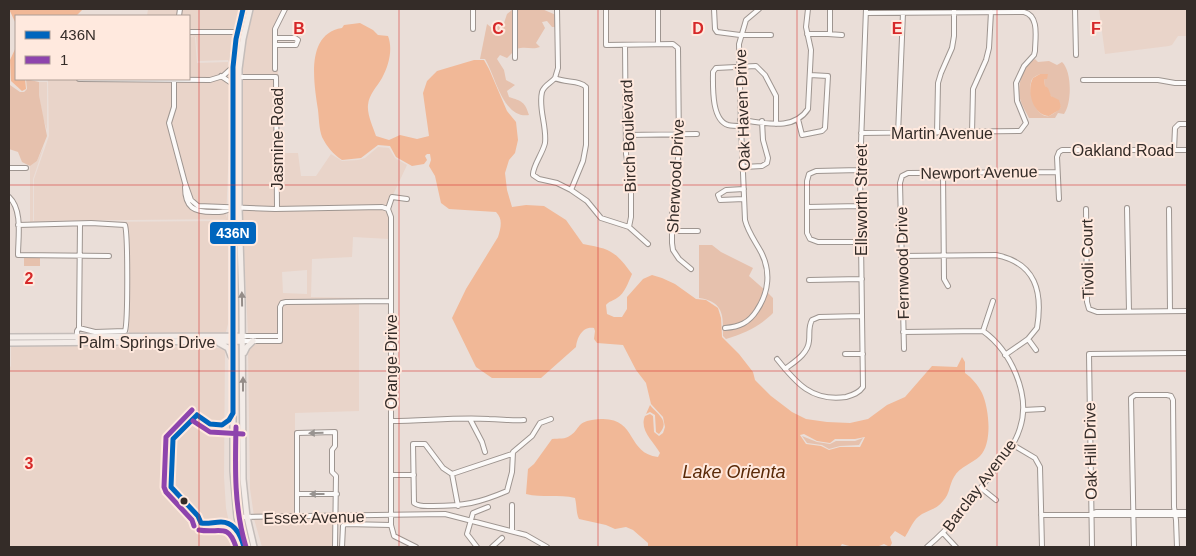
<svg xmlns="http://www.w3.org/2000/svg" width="1196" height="556" font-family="Arial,sans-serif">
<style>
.built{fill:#e9d4c9;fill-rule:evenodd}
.green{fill:#e6c1ad;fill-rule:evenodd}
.water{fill:#f1b897;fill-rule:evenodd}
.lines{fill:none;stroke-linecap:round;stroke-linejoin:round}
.minor-casing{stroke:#9e9590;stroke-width:6}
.major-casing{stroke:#c4bdba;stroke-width:8}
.minor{stroke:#fcfaf9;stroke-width:4}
.major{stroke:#f3ece8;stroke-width:5}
.bus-1-casing{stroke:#ffe9de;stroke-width:9}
.bus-2-casing{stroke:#ffe9de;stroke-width:9}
.bus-1{stroke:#0065bd;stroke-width:5}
.bus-2{stroke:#8e44ad;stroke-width:5}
.oneway{fill:#948c88}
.oneway2{fill:#989390}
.grid{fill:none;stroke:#d62828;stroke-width:1;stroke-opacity:0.55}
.bus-dot{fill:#342c28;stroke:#ffe9de;stroke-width:2}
.labels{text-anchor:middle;stroke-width:4;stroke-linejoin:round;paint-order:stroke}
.street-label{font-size:16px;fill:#342c28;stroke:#ffe9de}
.water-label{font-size:18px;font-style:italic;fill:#5a2907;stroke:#ffe9de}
.grid-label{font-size:16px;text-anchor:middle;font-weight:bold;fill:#d62828;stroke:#ffe9de;stroke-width:4;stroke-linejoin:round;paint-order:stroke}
.line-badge{stroke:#ffe9de;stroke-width:2}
.badge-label{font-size:14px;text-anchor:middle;font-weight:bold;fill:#fff}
</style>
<rect width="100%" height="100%" fill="#eaded8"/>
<path class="built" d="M148 9H178L177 16H147Z
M182 9H241L235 31 189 30V16H181Z
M254 9H283L273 29 274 71 277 70V47L278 77V75L242 76 244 49Z
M1099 9H1187V36H1178L1172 45 1169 46 1105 54Z
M189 34H235L230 64 228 60 198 61 196 37 189 36Z
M189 37H195L197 63 228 62 229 76V147L226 219 34 221V179L49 136 48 79H189Z
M242 79H275L276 207H242Z
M39 82H47V130L43 118 39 95Z
M44 146 33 179V221L91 222 30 223V166L37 161Z
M378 147 389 148 395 158 407 165 393 195 391 196 387 207 347 205 279 207V149V153H298L301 176H316L331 154 342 161 358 160 365 158Z
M382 208 387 210 389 215V239L353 237 352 257 312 259 311 297 359 298V300L281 302 279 334H248L242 210ZM307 270V294L283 293 282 272Z
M228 213V324L226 332 218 334H129L128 223 92 222 225 221Z
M286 303H359V411L295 413V515L254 516 250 489 248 348 254 343H282V308Z
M11 345 222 348 225 350 224 477 226 508 234 547H9V368L11 366Z
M335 518 334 547H262L254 519Z"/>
<path class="green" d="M513 9V52L507 58 500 55 497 59 504 70 506 80 515 85 507 91 509 97C522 101 525 102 529 115 503 119 496 77 485 59H480L487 24 492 28 504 23 507 14Z
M517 9H542L556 15 555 27H552L547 21 542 22 545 28 536 43 540 47C532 50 525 46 517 49Z
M1035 59 1038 62 1049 61 1057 65 1062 62C1072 71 1072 103 1064 114L1058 113 1055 118H1029C1026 112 1022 106 1020 99 1017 86 1022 66 1035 59ZM1040 74 1043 75 1047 79H1044L1045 86C1048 89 1047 92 1051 96 1055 100 1058 100 1061 107 1057 111 1054 114 1049 116 1036 119 1028 91 1031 82 1032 77 1036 76 1040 74Z
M9 68 10 85 20 92H24L27 89 26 79 39 82V95L47 136 37 161 30 166 22 162 18 152 9 149Z
M699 245H712L721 252 753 268 749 276 765 290C758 312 747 325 723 327 723 309 718 301 699 298Z
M24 258H40V266H24Z
M768 293 773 298V313C759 327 745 333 726 339L723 336V330C748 328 759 316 768 293Z
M802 436 817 442 830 444 836 441H855L863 438 859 445 840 446 829 449 822 445 807 443Z"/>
<path class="water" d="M9 9H83L76 16H16V24Z
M360 23 373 30 378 35 388 36C393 49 389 65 382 78 377 87 369 94 368 105 367 115 373 127 376 136L389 140 400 135 417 139 429 136 423 93 427 81 437 71 474 60H484L489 69 507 111 516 122 518 140 515 153 509 160 505 173 507 190 512 207 526 205 544 206 566 220 583 244C611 249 615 251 632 274 628 283 625 293 617 298 613 301 609 301 606 305L607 314 614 317H622L627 309V297L643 279 652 275 662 278 675 284 696 299 706 300 718 308 721 318 722 337 739 354 753 372 755 380 771 396 792 412 806 419 827 422 850 423 868 419 887 405 905 397 932 366 957 367 962 357 965 362V373C972 378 978 385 982 393 989 408 993 443 980 456 972 464 960 466 954 477 949 485 950 494 943 501 935 511 926 510 918 517 913 521 909 531 905 537L895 531 890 537 892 543 890 547 884 544C872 550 854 548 842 544L840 547H648V543L633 530 626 527 615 529 606 525 579 519C576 513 577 506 575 498 559 494 542 498 526 494L528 469 534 464 552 439C559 438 565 440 571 435 579 430 577 422 592 420 639 412 624 453 658 457L660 453C653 441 639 430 645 416L650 414 653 416 654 432 659 436 663 433 665 427 663 417 651 404 646 383 636 370 623 345 597 343 594 339 595 331 594 328C582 326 577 338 576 347L541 378H492L476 367 452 318 466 289 498 237C501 227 503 219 496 212L449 209 441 203 435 176 429 166 431 160 430 154H427L425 156 427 160 424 164 412 166 396 157 390 146 378 145 361 158 342 160C333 154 327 147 322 137 319 129 319 118 318 110 314 83 305 34 342 28L344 25ZM804 434 817 441 830 443 835 439H855L865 437 860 447H840L829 450 821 446 806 444 800 435Z
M16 47V79H25L26 89 22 91 11 81 10 60Z
M1040 74H1048L1047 79H1044L1045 86 1048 88 1051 96 1059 100 1061 107 1059 110 1049 116C1033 115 1026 91 1033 78Z
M650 405C657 414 671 421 659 434L656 432 655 415 650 412 646 414Z"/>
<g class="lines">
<g class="minor-casing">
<path id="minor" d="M473 9V29
M515 9V58
M606 9V45L673 44 678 48 679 149 672 212V243L673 250 679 259 691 269
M658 9V44
M714 9 715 29 717 32 740 35H771
M1075 9 1076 55
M179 16 180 9
M189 32H237
M807 34H828L830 33V9
M828 34 842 35
M275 45H296L298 40 295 38H275
M625 45 626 154 631 185V217L629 227
M275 69V29L285 9
M221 76 233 84
M239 77H276L277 208
M555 78C551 83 544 85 542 92 538 108 547 126 545 143 543 153 532 167 533 175L539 179 557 183 571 190 587 201 601 218 629 227 648 244
M555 78C565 83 580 80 586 87V145L583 161 571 190
M555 78 558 68 557 9
M79 79 210 80 223 76 233 67
M174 80V107L169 123 185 183 191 200 198 206 275 209 382 207 388 209
M1083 80H1158L1175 83H1187
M798 119 802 135 822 131 825 128 828 76 810 75
M740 120C763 122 793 132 808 109L811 50 806 27 808 9
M741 126C737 126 732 126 728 125 711 120 713 85 713 72L716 68 756 66 765 75 776 96V124
M861 133 1020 131 1026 123 1017 101 1016 83 1024 66 1034 55 1035 51C1035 39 1040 16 1024 12L866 13
M937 133 938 83 941 73 952 48 954 36V9
M972 133 973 89 986 60 989 48 991 12
M898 134 903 13
M626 135 697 134
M1174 150 1175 128 1179 124H1187
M744 167 762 166 767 163 768 158 763 140 762 121
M9 168H26
M860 170 816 171 809 174 807 181V233L810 239 818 242H861
M943 173 944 279 948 286
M185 187C185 208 194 212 213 212 221 212 225 212 232 208
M744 189 726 190 718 195 720 200 744 199
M9 197C23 210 18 238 18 255L109 256
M1059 199 1057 157 1059 152 1062 150H1187
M807 207 861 206
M1127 208 1129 311
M388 209 391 217V525
M388 209 392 197 407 199
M1086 209 1087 302 1089 309 1097 312 1187 311
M1169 209 1170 311
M18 225 91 223 125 225C128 235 128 322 125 331L95 332 79 328
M672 231H698
M901 256 996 255C1036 263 1043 292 1037 328L1028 339 1005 355
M809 280 862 279
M725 328C739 327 749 323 757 310 769 292 771 271 761 252 755 241 748 232 745 220L741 126 739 44 746 20 759 9
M983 331 993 301
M903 332 983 331C1011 351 1031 395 1020 428 1015 445 1003 459 992 473 972 500 953 525 927 547
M242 336H280
M77 338V331L79 328 80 224
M1028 339 1036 350
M242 341H280V307L282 303 286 302 391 301
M904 349 900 183 902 176 908 173 1057 172
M845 354H863
M777 359C796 383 812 402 846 397 853 395 859 393 863 387L860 170 866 9
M785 369C794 362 808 354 809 341 810 333 808 327 812 320L819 317 862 316
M1023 410 1043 409
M470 419 482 442 485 452
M391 421C424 421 457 417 489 419 501 419 512 421 524 420
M1013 445 1035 458 1040 467 1042 547
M452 474 512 454
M391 475H414
M981 488 996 500
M297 494H337
M458 506 452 474 443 468 425 444H413L414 503C419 507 426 506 433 506 464 506 479 503 507 491L512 472 513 452 532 436 540 423 551 419
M1091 514 1096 512H1187
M1041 515H1187
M297 516V433L335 432V446L332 450V472L336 476 335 547
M237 517 445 514 526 535 547 547
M512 531V505
M943 533 956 547
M342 547 343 526 345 524 391 525 394 536 416 547
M477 547 467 534 473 513 488 507
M492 547 502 538
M1092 547 1089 354 1187 353
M1134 547 1131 398 1135 395H1167L1171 396 1173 400 1174 507 1176 520 1177 547"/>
</g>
<g class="major-casing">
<path id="major" d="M243 9 236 39 233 61V471L237 517 244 547
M250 9 243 39 239 69V208L242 303 243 479 247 517 254 547
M9 337 242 336
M9 343 242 341
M219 343 228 348 231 356
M244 353 247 347 253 341"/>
</g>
<use href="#minor" class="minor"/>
<use href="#major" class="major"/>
<g class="bus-1-casing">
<path id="bus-1" d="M197 415 210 424 222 425 229 420 233 413V67L236 39 243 9
M197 415 173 439 171 487 198 516 201 523
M201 523C208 524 214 522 221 522 235 522 241 536 244 547"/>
</g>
<g class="bus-2-casing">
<path id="bus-2" d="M192 410 166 437 164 487 166 492 192 520 194 526
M193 421 210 432 243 434
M236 427C235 468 234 508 246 547
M199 530C219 534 228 522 236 547"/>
</g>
<use href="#bus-1" class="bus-1"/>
<use href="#bus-2" class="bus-2"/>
</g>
<defs><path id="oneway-solid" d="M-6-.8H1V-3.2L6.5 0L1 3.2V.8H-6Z" transform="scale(1.25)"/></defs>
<g class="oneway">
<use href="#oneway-solid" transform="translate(242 299) rotate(-91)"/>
<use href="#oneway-solid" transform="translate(243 384) rotate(-90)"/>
</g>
<g class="oneway2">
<use href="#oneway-solid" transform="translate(316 433) rotate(179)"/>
<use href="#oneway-solid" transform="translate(317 494) rotate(180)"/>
</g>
<path class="grid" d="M199 9V547M399 9V547M598 9V547M797 9V547M997 9V547M9 185H1187M9 371H1187"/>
<circle class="bus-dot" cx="184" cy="501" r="4.5"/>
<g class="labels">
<g class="street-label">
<text transform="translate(742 110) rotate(-92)" y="6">Oak Haven Drive</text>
<text x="942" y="139">Martin Avenue</text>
<text transform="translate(628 136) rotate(-92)" y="6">Birch Boulevard</text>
<text transform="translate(277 139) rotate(-90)" y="6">Jasmine Road</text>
<text x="1123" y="156">Oakland Road</text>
<text transform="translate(979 172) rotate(-1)" y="6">Newport Avenue</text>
<text transform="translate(675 176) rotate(-87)" y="6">Sherwood Drive</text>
<text transform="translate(861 200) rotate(-90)" y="6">Ellsworth Street</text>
<text transform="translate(1087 259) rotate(-91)" y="6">Tivoli Court</text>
<text transform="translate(902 263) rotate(-91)" y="6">Fernwood Drive</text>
<text x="147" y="348">Palm Springs Drive</text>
<text transform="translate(391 362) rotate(-90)" y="6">Orange Drive</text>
<text transform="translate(1090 451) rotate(-91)" y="6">Oak Hill Drive</text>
<text transform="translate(979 485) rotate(-53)" y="6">Barclay Avenue</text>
<text transform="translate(314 517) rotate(-1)" y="6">Essex Avenue</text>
</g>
<g class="water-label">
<text x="734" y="478">Lake Orienta</text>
</g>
</g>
<g class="grid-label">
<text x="299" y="34">B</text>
<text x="498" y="34">C</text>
<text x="698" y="34">D</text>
<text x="897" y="34">E</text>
<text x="1096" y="34">F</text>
<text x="29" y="284">2</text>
<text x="29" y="469">3</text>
</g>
<rect class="line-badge" x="209" y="221" width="48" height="24" rx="5" fill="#0065bd"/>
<g class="badge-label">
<text x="233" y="238">436N</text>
</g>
<rect width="1196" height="556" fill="none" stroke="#342c28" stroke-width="20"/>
<rect x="15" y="15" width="175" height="65" fill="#ffe9de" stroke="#ae9d95"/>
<rect x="25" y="31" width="25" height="8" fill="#0065bd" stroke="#ae9d95"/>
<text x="60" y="40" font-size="15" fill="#342c28">436N</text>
<rect x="25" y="56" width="25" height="8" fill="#8e44ad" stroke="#ae9d95"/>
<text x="60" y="65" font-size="15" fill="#342c28">1</text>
</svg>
